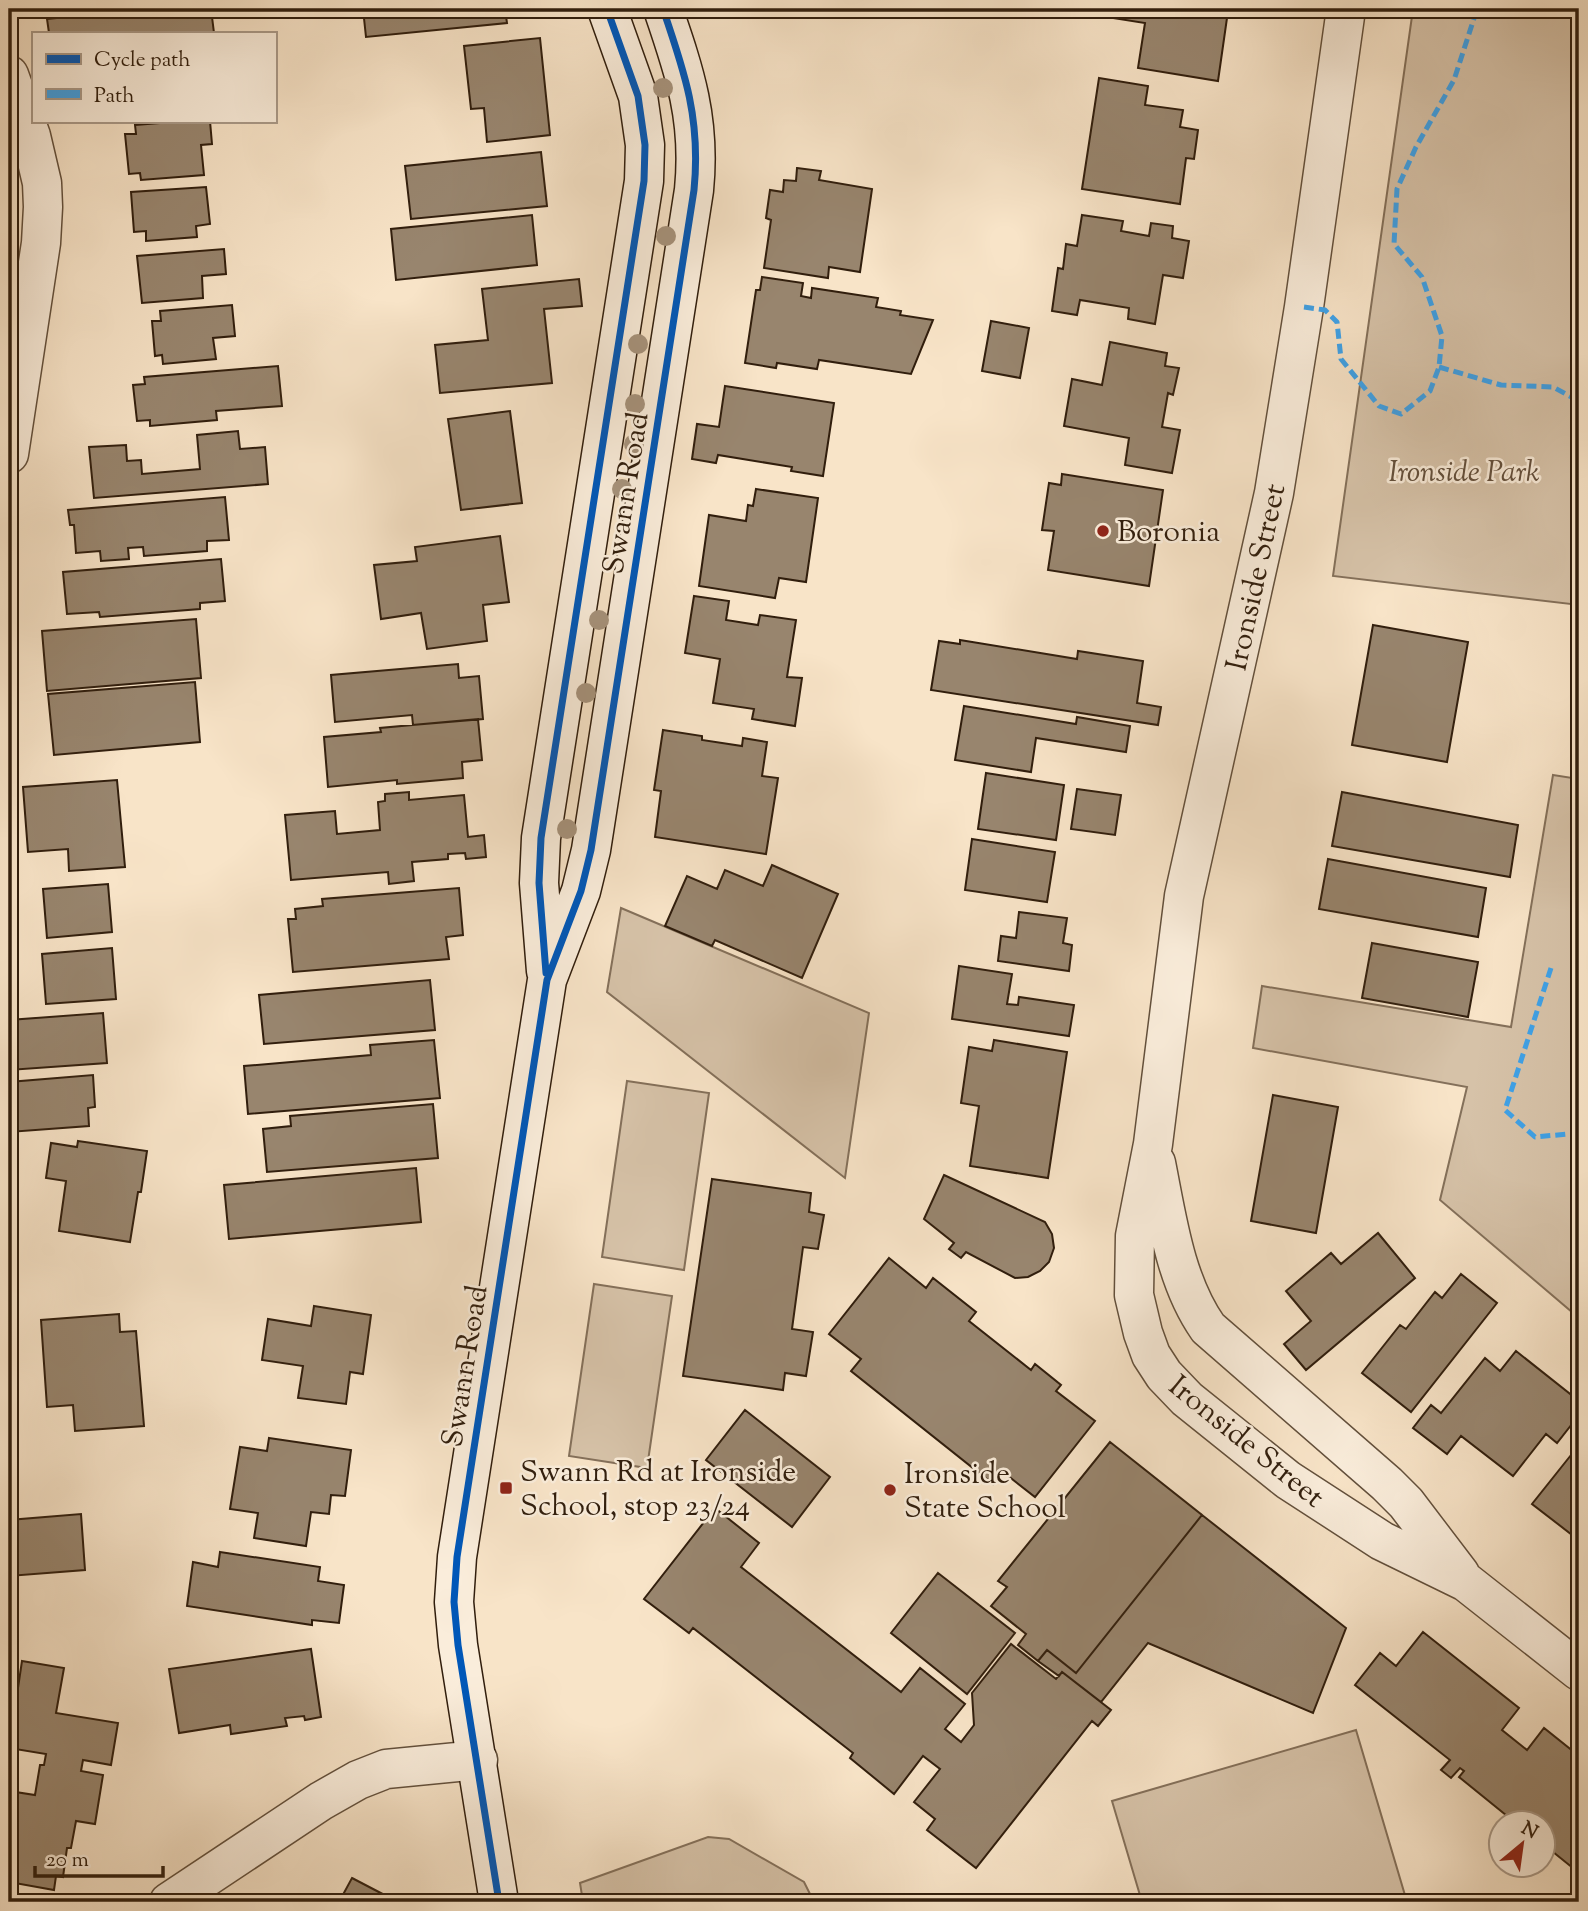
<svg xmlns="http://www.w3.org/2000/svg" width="1588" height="1911" font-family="'Sorts Mill Goudy',serif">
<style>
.green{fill:#d6c2a8;stroke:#84705a;stroke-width:2}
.building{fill:#98856e;stroke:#311e0d;stroke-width:2}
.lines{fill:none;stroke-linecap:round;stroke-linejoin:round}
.street-casing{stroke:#63503c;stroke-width:41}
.secondary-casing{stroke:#311e0d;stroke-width:41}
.street{stroke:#faeddb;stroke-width:38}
.secondary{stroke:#faeddb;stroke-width:38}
.quiet{stroke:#3ea2e9;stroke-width:5;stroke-dasharray:10 5;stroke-linecap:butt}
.cycleway-casing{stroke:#faeddb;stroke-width:11}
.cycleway{stroke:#0057b8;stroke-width:7}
.tree{fill:#a6927b}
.poi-dot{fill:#8f2418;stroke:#faeddb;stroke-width:2.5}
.labels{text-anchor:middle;stroke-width:5;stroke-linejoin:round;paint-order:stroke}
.park-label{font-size:30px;font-style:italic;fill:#634f3c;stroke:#faeddb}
.street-label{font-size:30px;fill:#311e0d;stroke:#faeddb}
.poi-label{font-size:30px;fill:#311e0d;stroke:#faeddb;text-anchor:start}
</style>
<rect width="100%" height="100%" fill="#f8e4c8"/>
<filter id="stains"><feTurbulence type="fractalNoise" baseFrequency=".00286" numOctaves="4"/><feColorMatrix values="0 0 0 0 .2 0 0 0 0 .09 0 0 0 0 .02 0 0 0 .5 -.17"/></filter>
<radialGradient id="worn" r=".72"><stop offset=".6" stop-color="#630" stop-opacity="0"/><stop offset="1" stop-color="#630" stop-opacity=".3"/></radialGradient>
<path class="green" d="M1413 9H1579V605L1333 576Z
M1553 775 1579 779V1318L1440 1200 1467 1087 1253 1048 1262 986 1511 1027Z
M621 908 869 1013 845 1178 607 992Z
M627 1081 709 1093 684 1270 602 1257Z
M594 1284 672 1296 647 1468 569 1456Z
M1356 1730 1407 1902H1142L1112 1801Z
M708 1837 729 1839 804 1882 814 1902H583L580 1883Z"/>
<path class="building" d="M95 9H211L214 33H49L47 19 95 14Z
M363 9H505L507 23 366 37Z
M1101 9H1217L1216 16 1227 18 1218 81 1138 68 1145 23 1100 16Z
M540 38 550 135 487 142 484 108 471 109 464 46Z
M1099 78 1148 86 1145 105 1183 110 1180 127 1198 130 1194 159 1186 158 1180 204 1082 189Z
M185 121H210L212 144 201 145 204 175 141 180 140 173 129 174 125 134H136L135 125Z
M541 152 547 206 411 219 405 166Z
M797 168 821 171 819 180 872 189 860 272 829 267 828 278 764 268 771 220 766 218 770 190 783 192 784 180 796 181Z
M206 187 210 224 196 226 197 237 146 241V231L134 232 131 192Z
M532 215 537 265 396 280 391 229Z
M1082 215 1123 221 1121 231 1149 236 1151 223 1173 226 1172 238 1189 241 1183 278 1163 275 1155 324 1128 319 1129 308 1080 300 1077 315 1052 311 1058 268 1063 269 1066 244 1077 246Z
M224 249 226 274 202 276 203 298 142 303 137 256Z
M762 277 803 283 801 296 811 298 812 288 878 298 876 307 901 311 900 315 933 320 911 374 819 360 817 369 777 363 776 368 745 363 756 290H760Z
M579 279 582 306 544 309 552 383 440 393 435 345 488 340 482 289Z
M232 305 235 336 213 338 216 359 163 364 162 355 155 356 152 321H161L160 311Z
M991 321 1029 328 1020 378 982 371Z
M1110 342 1167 353 1165 366 1179 368 1173 395 1168 393 1162 427 1180 430 1172 473 1125 465 1129 438 1064 426 1072 379 1102 385Z
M278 366 282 406 216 411 217 420 150 426V420L137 421 133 385 145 384 144 377Z
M725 386 834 403 823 476 791 471 792 467 718 455 716 463 692 459 697 424 719 427Z
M510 411 522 503 461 510 448 419Z
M238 431 240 449 265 447 268 484 94 498 89 447 126 445 127 461 141 460 142 474 200 469 197 435Z
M1062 474 1163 490 1149 586 1048 570 1054 531 1042 530 1049 483 1061 485Z
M756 489 818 498 806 582 779 578 775 598 699 586 709 515 746 521 748 505 753 506Z
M225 497 229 540 207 541V551L144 556 143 547 128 548 129 559 101 561 100 551 76 553 74 525H70L68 510Z
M500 536 509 602 483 605 487 641 427 649 421 613 381 619 374 565 417 561 415 547Z
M221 559 225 601 200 603V609L100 617 99 612 67 614 63 572Z
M694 596 729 601 726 620 758 625 760 615 796 620 787 677 802 678 795 726 752 719 754 709 713 703 720 659 685 653Z
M196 619 201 678 47 691 42 631Z
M1373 625 1468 642 1447 762 1352 745Z
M960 640 1077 659 1078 651 1143 661 1137 703 1161 707 1158 725 931 690 939 641 960 644Z
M458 664 459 678 479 676 483 719 413 725 412 715 335 722 331 675Z
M195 682 200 742 54 755 48 694Z
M964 706 1076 724 1077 717 1130 726 1126 752 1036 738 1031 772 955 760Z
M478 719 482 760 462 762 463 778 397 784V780L328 787 324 737 381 732 380 728Z
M663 730 702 736V740L742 746 743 738 767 742 762 776 778 778 766 854 655 837 661 791 654 790Z
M986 773 1064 785 1056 840 978 829Z
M117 780 125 867 69 871 68 849 28 852 23 787Z
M1077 789 1121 795 1115 835 1071 829Z
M409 792V800L464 795 468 837 484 835 486 857 466 859 465 853 448 854V859L412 862 414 881 389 884 388 872 291 880 285 815 335 811 337 834 380 830 378 802 385 801V794Z
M1342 792 1518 825 1510 877 1332 846Z
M972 839 1055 852 1047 902 965 890Z
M1328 859 1486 888 1478 937 1319 909Z
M772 865 838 894 802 978 715 940 712 946 665 926 687 876 717 889 725 870 763 886Z
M108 884 112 932 47 938 43 889Z
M459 888 463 935 446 937 449 959 293 972 288 919H296L295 909 323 906 322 899Z
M1019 912 1067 918 1063 943 1072 945 1069 971 998 961 1001 936 1016 938Z
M1372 943 1478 962 1468 1017 1362 998Z
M112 948 116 999 46 1004 42 954Z
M959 966 1012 974 1007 1004 1018 1005 1019 997 1074 1005 1069 1036 952 1019Z
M430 980 435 1030 264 1044 259 995Z
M103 1013 107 1063 9 1070V1020Z
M434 1040 440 1098 248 1114 244 1066 371 1055 370 1045Z
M994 1040 1067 1052 1048 1178 970 1166 979 1106 961 1103 969 1047 992 1051Z
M93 1075 95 1107 88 1108 89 1126 9 1132V1082Z
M1273 1095 1338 1107 1316 1233 1251 1221Z
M433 1104 438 1158 267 1172 263 1129 291 1126 290 1116Z
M78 1141 147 1151 141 1192H138L130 1242 59 1231 66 1181 46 1178 51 1143 77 1147Z
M416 1168 421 1222 229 1239 224 1185Z
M944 1175 1045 1222 1052 1234 1054 1248 1049 1262 1040 1271 1028 1277 1015 1278 966 1252 961 1258 949 1249 954 1243 924 1219Z
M712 1179 811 1193 809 1212 824 1215 818 1249 803 1247 792 1329 813 1332 806 1376 785 1373 783 1390 683 1376Z
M1378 1233 1415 1278 1306 1370 1284 1344 1311 1321 1286 1291 1331 1253 1341 1264Z
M889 1258 926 1288 933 1278 976 1312 969 1321 1031 1370 1035 1364 1061 1385 1056 1391 1095 1421 1035 1497 1003 1472 993 1484 851 1371 861 1359 829 1334Z
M1461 1274 1497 1303 1411 1412 1362 1373 1400 1325 1406 1329 1435 1292 1442 1298Z
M314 1306 371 1315 363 1374 350 1372 346 1404 298 1398 303 1366 262 1360 268 1319 311 1326Z
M119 1314 120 1332 136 1331 144 1426 75 1431 73 1405 47 1407 41 1320Z
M1516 1351 1579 1401V1415L1557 1443 1546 1434 1513 1476 1461 1436 1447 1454 1413 1428 1431 1405 1441 1413 1485 1358 1500 1371Z
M745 1410 830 1477 792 1527 706 1460Z
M269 1438 351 1450 345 1496 331 1495 329 1514 311 1512 306 1546 254 1538 258 1513 230 1509 240 1447 267 1451Z
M1110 1442 1202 1515 1076 1673 1047 1650 1038 1661 1018 1645 1026 1634 991 1606 1007 1587 998 1581Z
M1579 1445V1534L1576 1538 1532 1504Z
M715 1508 759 1543 741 1567 901 1692 920 1668 965 1704 945 1729 961 1742 974 1725 972 1693 1011 1644 1056 1679 1062 1672 1111 1710 1098 1726 1092 1721 976 1868 927 1830 935 1819 914 1802 940 1769 923 1756 894 1794 850 1758 853 1753 693 1628 689 1633 644 1599Z
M81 1514 85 1570 9 1576V1520Z
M1202 1515 1346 1628 1313 1713 1148 1643 1101 1702 1062 1672 1059 1676 1038 1661 1047 1650 1076 1673Z
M220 1552 320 1567 318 1581 344 1585 339 1623 312 1620V1625L187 1606 193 1562 218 1567Z
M938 1573 1015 1633 967 1694 891 1633Z
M1423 1632 1519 1708 1502 1730 1527 1750 1544 1728 1579 1756V1873L1542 1843V1824H1517L1459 1777 1464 1771 1460 1768 1451 1778 1441 1770 1450 1760 1355 1685 1380 1653 1396 1666Z
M311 1649 321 1717 305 1720 304 1716 285 1718 287 1726 231 1734 230 1725 179 1733 169 1669Z
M22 1661 64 1668 56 1713 118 1723 111 1765 83 1760 81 1771 103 1775 95 1824 76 1821 71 1848H67L63 1877 56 1876 54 1890 9 1882V1791L35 1795 40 1765H44L46 1754 9 1748Z
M352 1878 398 1902H339Z"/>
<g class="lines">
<g class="street-casing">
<path id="street" d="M1346 9 1304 307 1274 493 1184 896 1153 1144 1135 1236 1134 1295 1143 1333 1151 1355 1164 1375 1187 1399 1288 1480 1382 1541 1466 1582 1579 1671
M9 75 31 136 42 183 43 207 41 243 9 454
M1156 1163C1167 1218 1175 1281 1208 1328L1387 1484 1406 1503 1460 1574
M169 1902 321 1801 358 1780 386 1769 478 1760"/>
</g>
<g class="secondary-casing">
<path id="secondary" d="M546 971 539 883 541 838 644 181 645 145 638 96 607 9
M499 1902 458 1645 454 1602 457 1557 547 980 581 891 591 850 694 190C701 120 685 73 663 9"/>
</g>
<use href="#street" class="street"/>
<use href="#secondary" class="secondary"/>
<path class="quiet" d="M1304 307 1325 310 1337 322 1341 359 1379 406 1401 414 1430 391 1439 367 1442 336 1422 277 1394 244 1397 189 1416 147 1454 80 1477 9
M1439 367 1501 385 1553 387 1579 401
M1551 968 1505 1110 1535 1137 1579 1133"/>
<g class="cycleway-casing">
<path id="cycleway" d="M546 973 539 883 541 838 644 181 645 145 638 96 607 9
M499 1902 458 1645 454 1602 457 1557 547 980 581 891 591 850 694 190C701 120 685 73 663 9"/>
</g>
<use href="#cycleway" class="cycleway"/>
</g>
<g class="tree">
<circle cx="663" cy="88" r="10"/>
<circle cx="666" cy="236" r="10"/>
<circle cx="638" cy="344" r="10"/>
<circle cx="635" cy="404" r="10"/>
<circle cx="634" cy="444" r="10"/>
<circle cx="622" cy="489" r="10"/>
<circle cx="599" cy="620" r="10"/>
<circle cx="586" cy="693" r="10"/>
<circle cx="567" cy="829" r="10"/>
</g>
<g class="poi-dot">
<circle cx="1103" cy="531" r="7"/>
<rect x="499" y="1481" width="14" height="14" rx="3.5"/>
<circle cx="890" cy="1490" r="7"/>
</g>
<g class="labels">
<g class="park-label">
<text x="1464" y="481">Ironside Park</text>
</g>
<g class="street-label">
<text transform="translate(625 493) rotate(-81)" y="10">Swann Road</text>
<text transform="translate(1255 577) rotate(-78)" y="10">Ironside Street</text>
<text transform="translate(464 1366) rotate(-81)" y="10">Swann Road</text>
<text transform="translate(1247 1441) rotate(39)" y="10">Ironside Street</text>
</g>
<g class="poi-label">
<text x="1117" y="541">Boronia</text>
<text x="520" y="1481">Swann Rd at Ironside<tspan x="520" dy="34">School, stop 23/24</tspan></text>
<text x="904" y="1483">Ironside<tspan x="904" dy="34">State School</tspan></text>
</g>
</g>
<rect width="1588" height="1911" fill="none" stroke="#f8e4c8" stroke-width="35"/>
<rect x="10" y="10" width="1567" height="1890" fill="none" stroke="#311e0d" stroke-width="3.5"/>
<rect x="18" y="18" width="1553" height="1876" fill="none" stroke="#311e0d" stroke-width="2"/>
<rect x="32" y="32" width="245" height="91" fill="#faeddb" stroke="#aa9a89" stroke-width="2"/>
<rect x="46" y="54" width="35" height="10" fill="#0057b8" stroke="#aa9a89" stroke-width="2"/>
<text x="94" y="66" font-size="21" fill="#311e0d">Cycle path</text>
<rect x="46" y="89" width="35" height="10" fill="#3ea2e9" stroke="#aa9a89" stroke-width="2"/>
<text x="94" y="102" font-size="21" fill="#311e0d">Path</text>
<g transform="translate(1522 1844) rotate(29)"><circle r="33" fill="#faeddb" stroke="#aa9a89" stroke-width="2"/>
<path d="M0-5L12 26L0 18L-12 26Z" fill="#8f2418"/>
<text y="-10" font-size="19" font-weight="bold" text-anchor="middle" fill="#311e0d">N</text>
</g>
<path d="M35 1866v10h128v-10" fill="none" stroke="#311e0d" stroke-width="3.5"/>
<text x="46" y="1866" font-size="21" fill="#311e0d" stroke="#faeddb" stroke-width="5" paint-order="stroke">20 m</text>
<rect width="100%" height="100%" filter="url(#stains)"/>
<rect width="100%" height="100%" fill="url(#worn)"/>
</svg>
